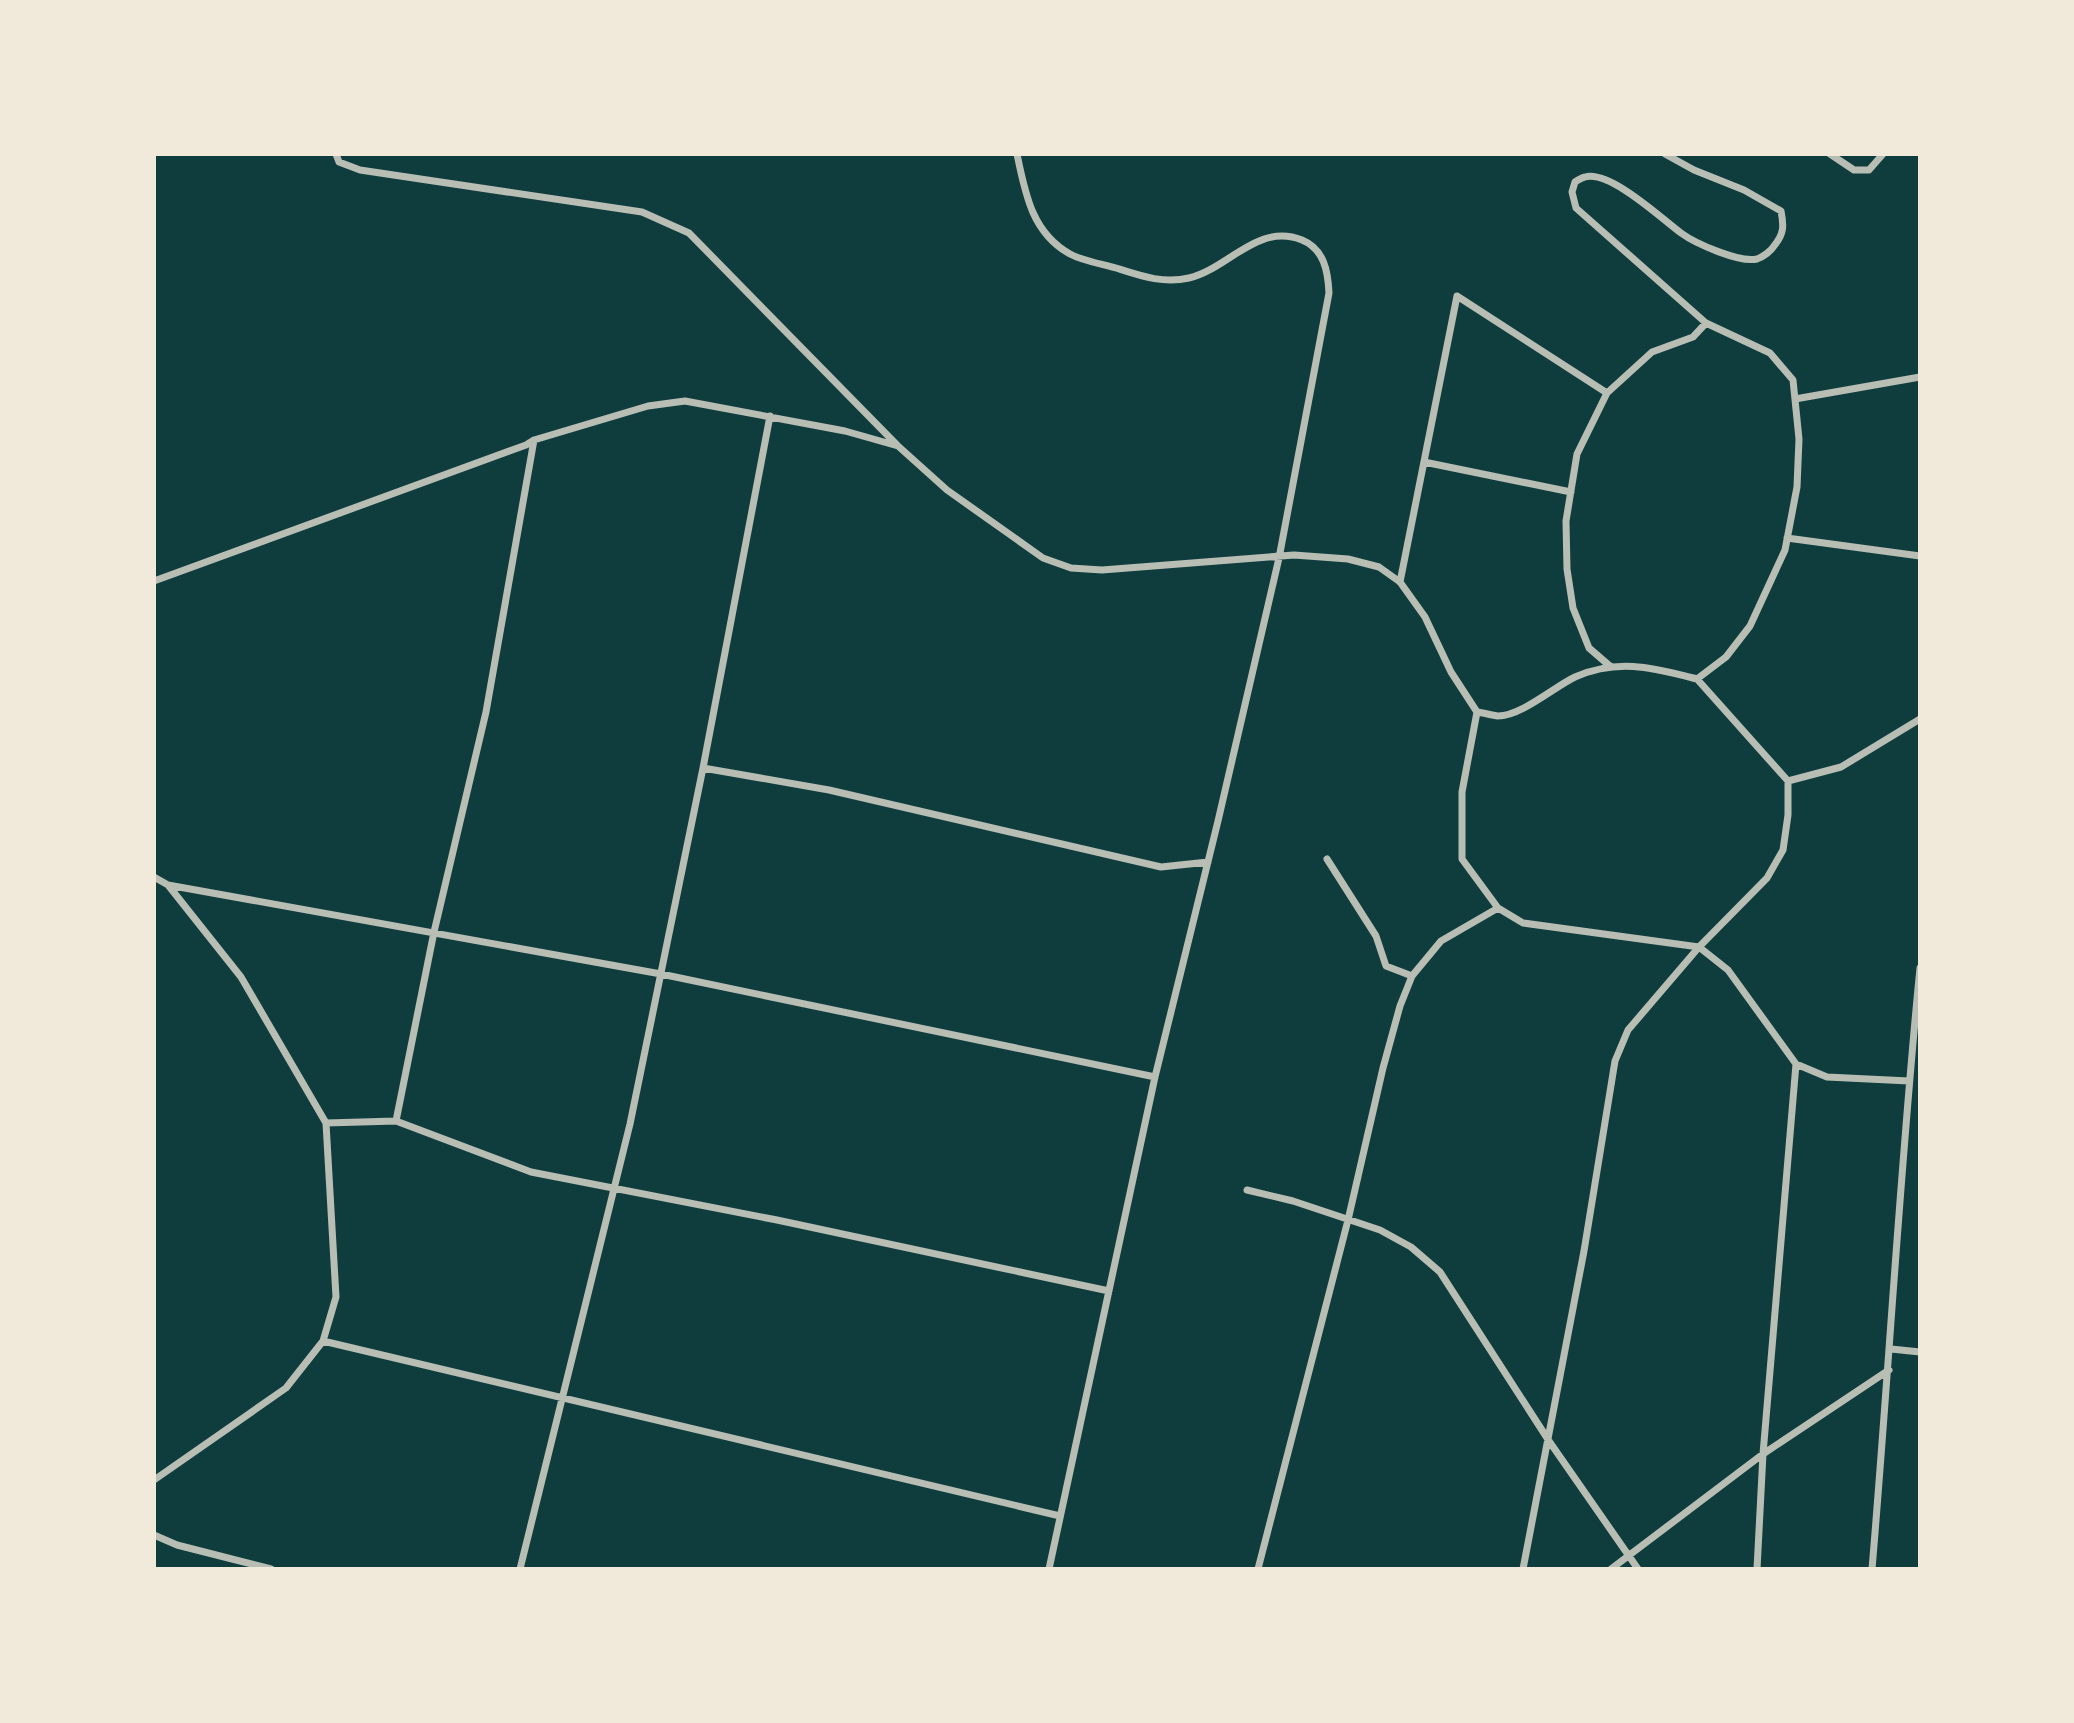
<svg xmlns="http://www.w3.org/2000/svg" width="2074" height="1723" font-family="Rubik,sans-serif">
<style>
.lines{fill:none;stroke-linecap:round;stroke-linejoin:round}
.minor{stroke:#b8beb3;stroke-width:7}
</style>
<rect width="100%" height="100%" fill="#0f3d3e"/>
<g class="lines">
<path class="minor" d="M336 154 339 162 360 170 642 212 689 233 897 445
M1017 154C1025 193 1032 233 1070 254 1083 261 1102 264 1116 268 1141 276 1163 284 1189 278 1228 269 1258 222 1302 240 1324 249 1328 271 1329 293L1279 558 1218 821 1155 1077 1049 1569
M1830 154 1854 170H1869L1883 154
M1795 399 1920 377
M1424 462 1571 492
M1787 538 1920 556
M154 581 526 445 534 440 648 406 685 401 845 431 898 446 947 490 1043 558 1071 568 1102 570 1294 555 1348 559 1379 567 1400 582 1425 617 1451 672 1477 712
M1400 582 1457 296 1607 393
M1611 667 1589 648 1573 608 1567 569 1566 521 1577 454 1607 393 1652 352 1693 337 1706 323
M1477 712C1484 713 1491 715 1498 716 1521 716 1554 687 1575 677 1619 658 1653 668 1697 679L1726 657 1750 626 1785 550 1797 487 1799 439 1793 380 1770 353 1706 323 1576 208 1572 192 1575 182C1578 180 1581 178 1585 177 1610 170 1662 219 1681 233 1696 244 1740 263 1757 259 1763 257 1771 251 1774 246 1784 234 1784 226 1781 211L1744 190 1694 170 1665 154
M1477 712 1462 792V859L1498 908 1523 923 1699 947 1728 970 1796 1064 1763 1454 1757 1569
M703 768 829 790 1161 867 1208 862
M1788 781 1841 767 1920 719
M1327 859 1376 936 1386 966 1412 976
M154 877 168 885 241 977 326 1123 336 1297 323 1341 286 1388 154 1480
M168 885 661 974 1155 1077
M1796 1064 1827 1077 1909 1081
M396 1121 434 932 486 712 534 440
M326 1123 396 1121 531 1172 777 1220 1109 1291
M1247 1190 1293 1201 1380 1230 1411 1247 1440 1272 1549 1441 1638 1569
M323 1341 1060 1516
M1891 1349 1920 1352
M154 1535 177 1545 271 1569
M520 1569 630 1124 703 768 770 416
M1258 1569 1348 1220 1383 1068 1400 1006 1412 976 1441 941 1498 908
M1523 1569 1584 1251 1615 1061 1628 1030 1699 947 1767 878 1783 850 1788 815V781L1697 679
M1611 1569 1763 1454 1889 1370
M1872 1569C1889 1369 1900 1168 1920 968"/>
</g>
<rect width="2074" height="1723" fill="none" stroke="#f1e9da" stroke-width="312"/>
</svg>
